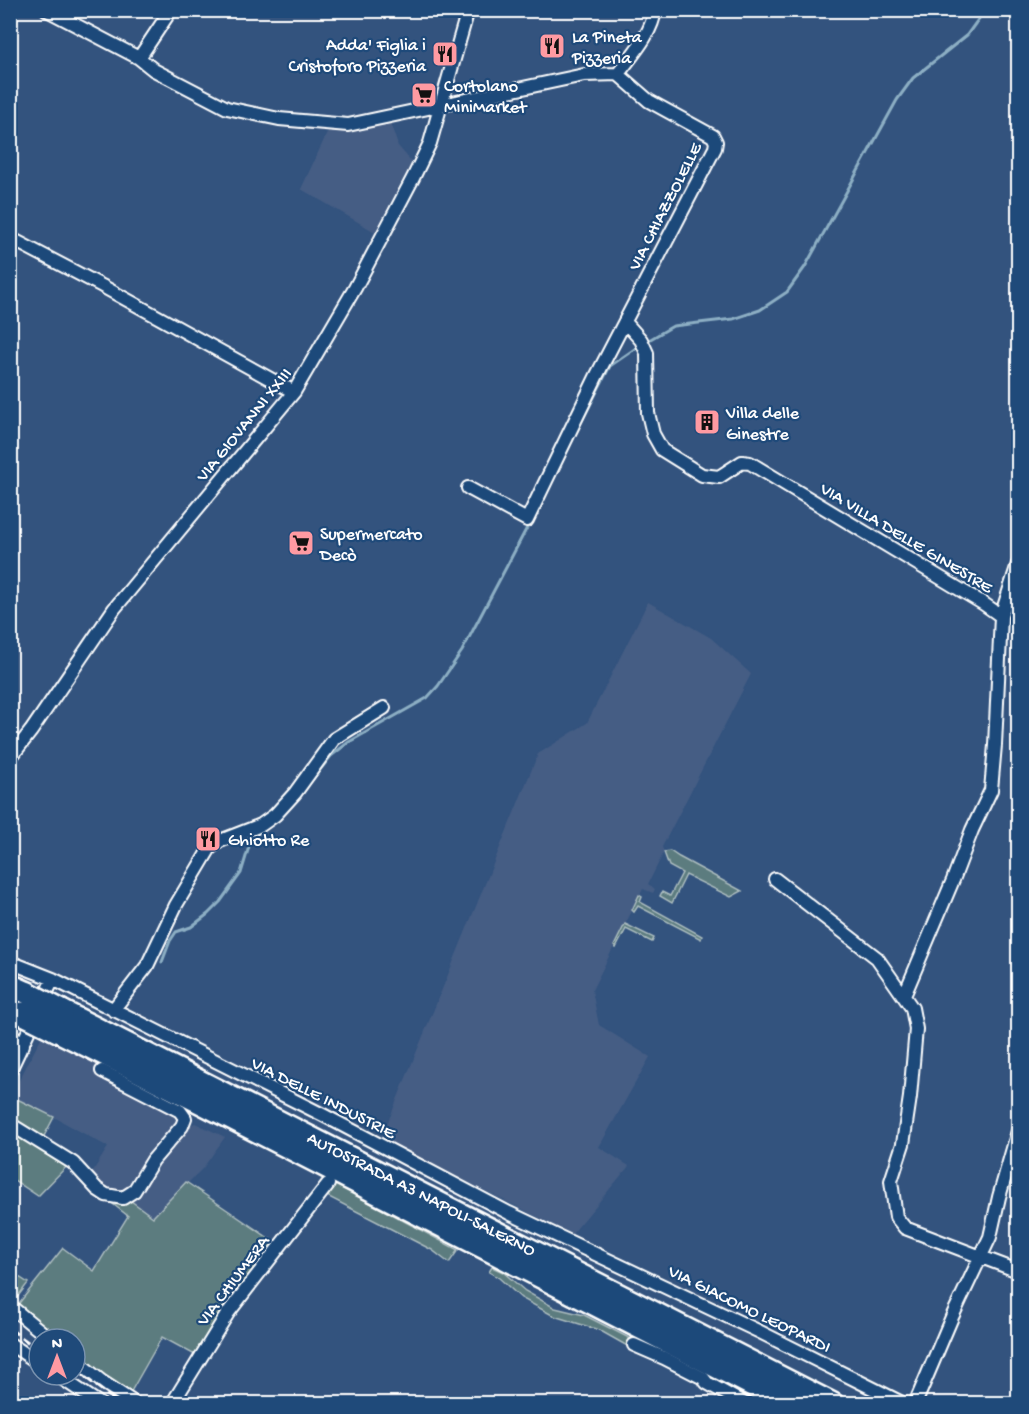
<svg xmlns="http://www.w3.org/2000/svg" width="1029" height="1414" font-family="'Gochi Hand',sans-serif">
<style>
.built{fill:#455d84}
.green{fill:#5b7b7f;stroke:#adbdbf;stroke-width:1.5}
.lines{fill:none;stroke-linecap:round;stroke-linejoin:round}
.stream{stroke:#8dafc4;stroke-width:3}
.minor-casing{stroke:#fff;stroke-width:16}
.motorway-casing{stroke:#fff;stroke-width:26}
.minor{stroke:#1f4a7a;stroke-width:12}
.motorway{stroke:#1f4a7a;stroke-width:21}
.rail{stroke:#fff;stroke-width:3;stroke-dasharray:9 4.5;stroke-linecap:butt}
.motorway-bridge-casing{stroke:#fff;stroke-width:26;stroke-linecap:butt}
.motorway-bridge{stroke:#1f4a7a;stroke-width:21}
.labels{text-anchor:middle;stroke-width:4.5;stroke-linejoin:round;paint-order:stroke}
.poi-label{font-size:18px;fill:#fff;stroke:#1f4a7a;text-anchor:start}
.street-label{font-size:18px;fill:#fff;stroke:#1f4a7a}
</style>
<rect width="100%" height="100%" fill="#33537e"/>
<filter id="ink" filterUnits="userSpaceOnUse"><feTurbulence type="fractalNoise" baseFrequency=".0167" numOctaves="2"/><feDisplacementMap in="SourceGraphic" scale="12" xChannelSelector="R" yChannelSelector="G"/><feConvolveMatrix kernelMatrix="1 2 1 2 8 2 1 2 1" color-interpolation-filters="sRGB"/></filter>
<g filter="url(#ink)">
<path class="built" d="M390 121 398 146 412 162 375 232 301 189 329 129 355 130Z
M648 602 711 638 751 674 662 847 664 852 648 884 655 889 653 893 643 889 592 990 599 1025 650 1057 599 1147 629 1166 572 1234 381 1139 538 754 587 723Z
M41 1038 99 1065 97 1072 169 1109 177 1117 178 1122 130 1191 121 1194 104 1191 90 1176 108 1147 54 1117 11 1096Z
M195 1123 225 1137 203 1168 153 1218 131 1201 186 1127Z"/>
<path class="green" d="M670 851 679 857 742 891 731 897 686 875 672 903 660 896 662 892 670 896 682 873 669 866 664 852Z
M639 895 642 897 640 902 702 936 701 939 638 906 634 912 632 910Z
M625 924 654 938 652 942 626 929 616 948 614 946Z
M11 1096 54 1117 43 1138 11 1119Z
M10 1129 69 1164 38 1196 11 1178Z
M186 1182 276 1243 195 1355 162 1337 129 1395 75 1356V1339H55L16 1307 63 1248 94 1271 128 1216 109 1201 121 1203 131 1201 153 1217Z
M333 1183 458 1250 449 1263 432 1250 325 1195Z
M492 1267 503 1272 525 1291 555 1308 584 1315 633 1340 631 1348 599 1330 554 1316 521 1298 498 1277 489 1272Z
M10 1271 28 1283 12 1304 11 1303Z
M10 1390 32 1403H33H11Z"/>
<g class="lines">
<path class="stream" d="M647 341 673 326 733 319 760 310 787 292 805 267 897 100 913 78 967 35 985 10
M562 460 610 366 639 346
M308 785 331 756 349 742 427 698 438 686 462 651 530 522
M162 962 170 941 176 932 191 927 208 914 220 902 241 873 251 840 259 832"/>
<g class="minor-casing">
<path id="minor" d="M47 10 139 58 154 70 227 108 279 119 348 125 584 75 618 74 649 101 713 136 716 142 715 148 597 375 527 520 468 488
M139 58 171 10
M618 74C632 55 652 34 655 10
M10 238 102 286 294 392
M625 322 641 340 647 353 648 413 653 434 662 450 702 475 719 477 742 462 750 463 984 604 1001 616
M10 758 31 731 114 609 294 392 355 288 413 178 430 143 468 10
M775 879 877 958 912 1008 916 1029 910 1097 903 1144 891 1181 896 1217 905 1228 1018 1271
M10 962 53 979 323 1115 509 1213 760 1332 904 1404
M904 996 953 880 972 830 991 790 995 745 1001 616 1018 564
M113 1010 147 966 176 905 210 848 220 841 261 825 275 815 295 793 334 739 384 708
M10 1033 23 1045
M10 1070 53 979
M10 1124 73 1163 97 1189 106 1195 123 1198 134 1191 153 1160 182 1126 185 1118 180 1111 102 1071
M10 1306 50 1339
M10 1344 39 1363
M634 1345 664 1358 703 1378 707 1383 745 1404
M75 1360 101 1381 136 1404
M57 1375 100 1404
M172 1404 228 1313 328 1184
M915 1404 952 1317 990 1237 999 1197 1018 1131"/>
</g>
<g class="motorway-casing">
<path id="motorway" d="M10 985 28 993
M62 1011 833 1404
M54 1029 198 1101 789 1404"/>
</g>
<use href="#minor" class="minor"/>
<use href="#motorway" class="motorway"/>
<path class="rail" d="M10 1329 39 1350
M75 1369 119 1404"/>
<g class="motorway-bridge-casing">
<path id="motorway-bridge" d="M28 993 62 1011
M22 1013 54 1029"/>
</g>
<use href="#motorway-bridge" class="motorway-bridge"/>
</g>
</g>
<defs>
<g id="restaurant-square" transform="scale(1.35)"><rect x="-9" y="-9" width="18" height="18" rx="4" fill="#ff9aa2" stroke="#1f4a7a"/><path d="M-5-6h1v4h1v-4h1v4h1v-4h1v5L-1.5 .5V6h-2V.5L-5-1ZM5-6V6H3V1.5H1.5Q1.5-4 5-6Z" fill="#111"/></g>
<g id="supermarket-square" transform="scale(1.35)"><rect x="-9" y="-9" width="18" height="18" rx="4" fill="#ff9aa2" stroke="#1f4a7a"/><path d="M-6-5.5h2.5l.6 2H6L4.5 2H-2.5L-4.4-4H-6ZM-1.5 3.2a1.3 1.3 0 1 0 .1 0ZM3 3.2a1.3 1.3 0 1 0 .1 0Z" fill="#111"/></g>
<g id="building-square" transform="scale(1.35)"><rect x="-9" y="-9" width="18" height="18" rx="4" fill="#ff9aa2" stroke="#1f4a7a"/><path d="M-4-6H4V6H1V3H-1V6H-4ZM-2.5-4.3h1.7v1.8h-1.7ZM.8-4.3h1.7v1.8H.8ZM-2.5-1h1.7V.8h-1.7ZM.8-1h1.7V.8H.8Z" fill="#111"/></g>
</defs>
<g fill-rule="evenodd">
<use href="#restaurant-square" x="552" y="46"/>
<use href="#restaurant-square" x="445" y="54"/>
<use href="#supermarket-square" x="424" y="95"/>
<use href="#building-square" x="707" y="422"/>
<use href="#supermarket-square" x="301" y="543"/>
<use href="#restaurant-square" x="208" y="839"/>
</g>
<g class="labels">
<g class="poi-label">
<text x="572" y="42">La Pineta<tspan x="572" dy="21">Pizzeria</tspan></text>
<text x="426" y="50" text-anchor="end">Adda' Figlia i<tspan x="426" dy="21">Cristoforo Pizzeria</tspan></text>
<text x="444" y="91">Cortolano<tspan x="444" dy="21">MiniMarket</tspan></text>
<text x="726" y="418">Villa delle<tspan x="726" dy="21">Ginestre</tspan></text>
<text x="320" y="539">Supermercato<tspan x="320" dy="21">Decò</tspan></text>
<text x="228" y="845">Ghiotto Re</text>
</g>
<g class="street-label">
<text transform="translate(664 206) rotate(-63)" y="6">VIA CHIAZZOLELLE</text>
<text transform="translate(243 424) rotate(-51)" y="6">VIA GIOVANNI XXIII</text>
<text transform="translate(907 537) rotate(31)" y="6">VIA VILLA DELLE GINESTRE</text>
<text transform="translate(324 1097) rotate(27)" y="6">VIA DELLE INDUSTRIE</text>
<text transform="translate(422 1193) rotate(27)" y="6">AUTOSTRADA A3 NAPOLI-SALERNO</text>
<text transform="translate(232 1280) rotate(-53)" y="6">VIA CHIUMERA</text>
<text transform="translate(750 1308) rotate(26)" y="6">VIA GIACOMO LEOPARDI</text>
</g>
</g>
<rect width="1029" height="1414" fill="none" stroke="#1f4a7a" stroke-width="36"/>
<rect x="18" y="18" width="993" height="1378" fill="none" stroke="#fff" stroke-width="2" filter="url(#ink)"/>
<g transform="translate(57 1357)"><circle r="28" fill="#1f4a7a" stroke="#7992af" stroke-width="1.5"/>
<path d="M0-4.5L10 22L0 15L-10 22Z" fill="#ff9aa2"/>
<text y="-9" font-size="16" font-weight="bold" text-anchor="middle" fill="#ffffff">N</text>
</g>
</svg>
